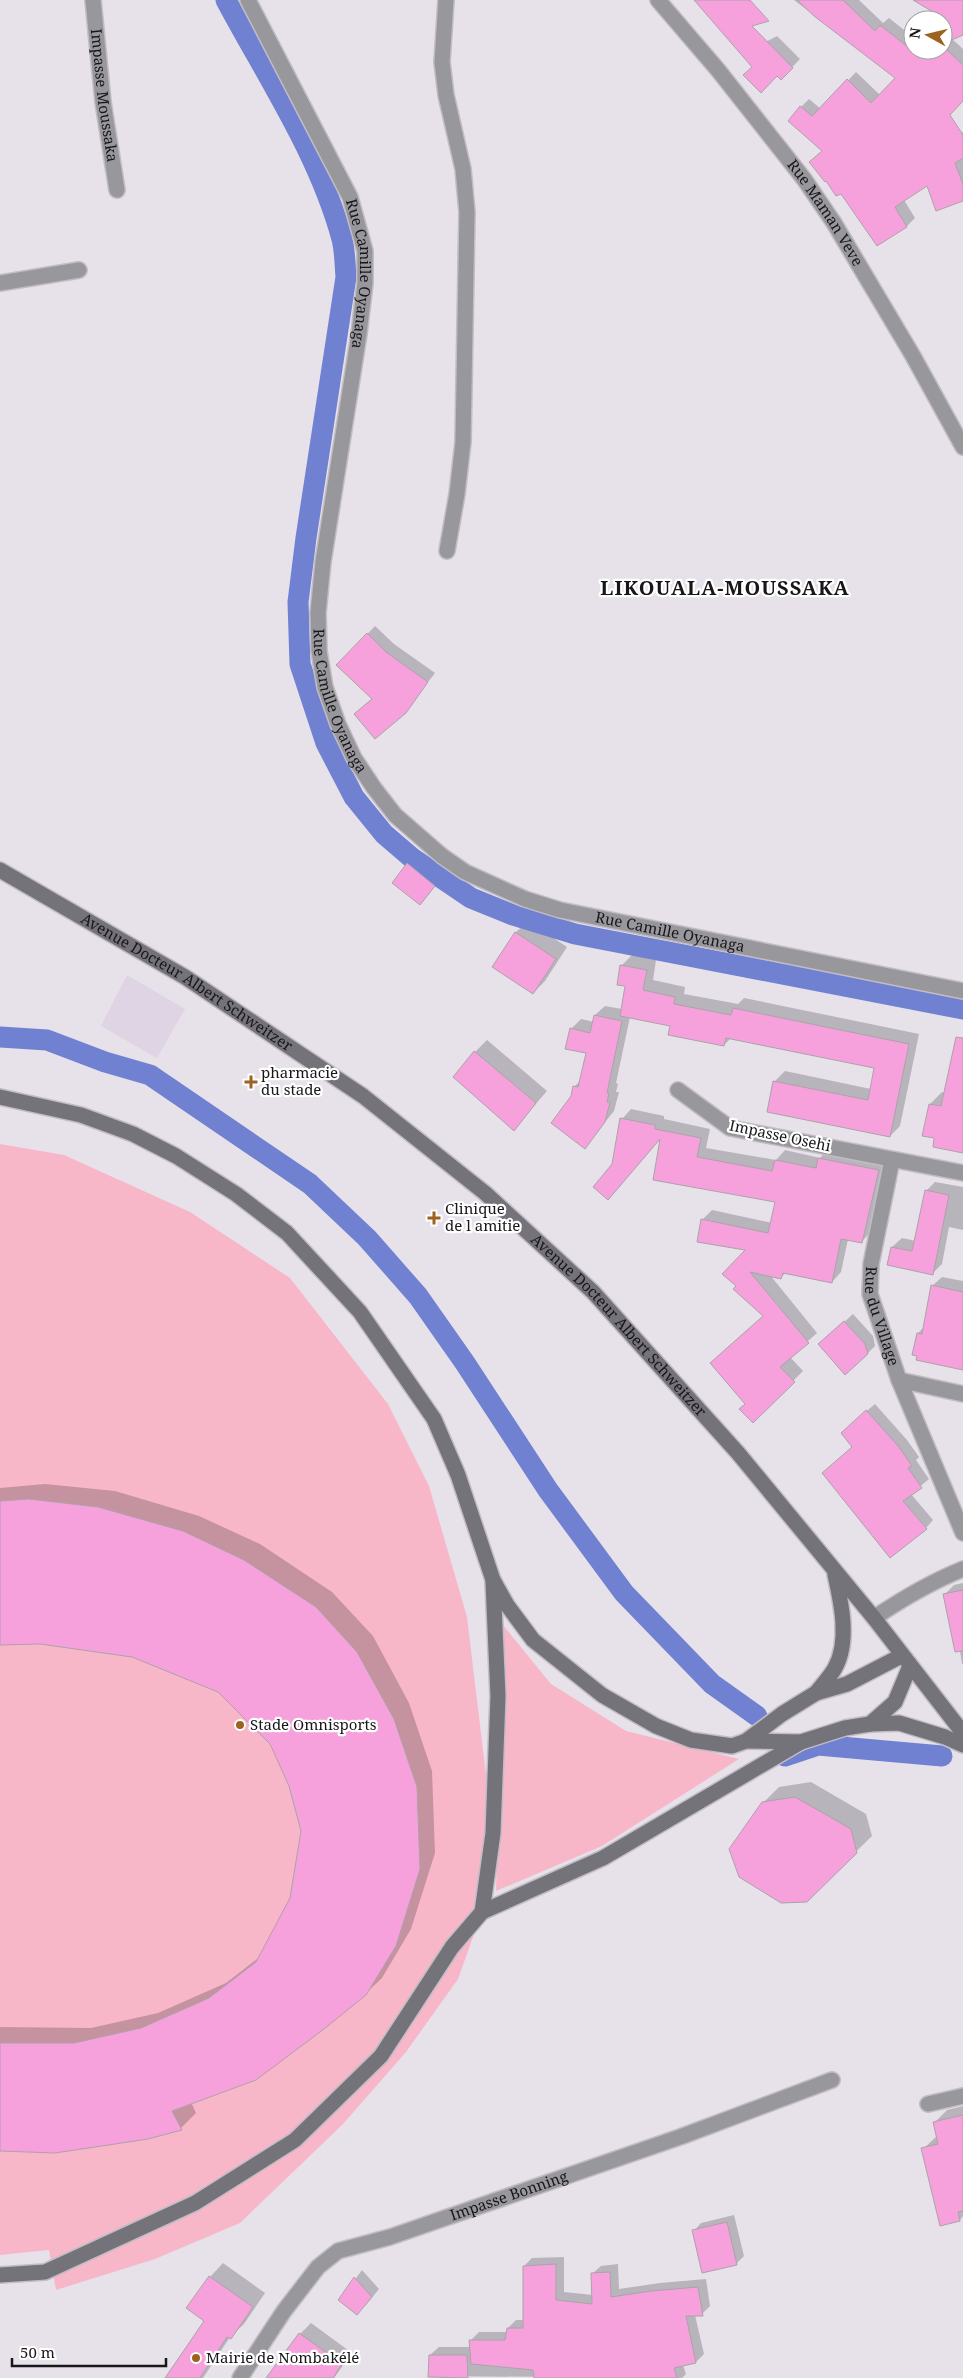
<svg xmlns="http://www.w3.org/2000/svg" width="963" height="2378" font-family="'Noto Serif',serif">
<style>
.built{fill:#dfd4e3}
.green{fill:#f7b7c9}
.shadow{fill:#0003}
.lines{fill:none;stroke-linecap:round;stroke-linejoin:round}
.canal{stroke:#7081d2;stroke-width:21}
.building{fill:#f6a1dc;stroke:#aca2a9}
.street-casing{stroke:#c2bcc4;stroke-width:18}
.secondary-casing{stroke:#c2bcc4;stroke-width:18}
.street{stroke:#98979c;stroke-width:15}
.secondary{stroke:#747379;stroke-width:15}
.poi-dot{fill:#9b631f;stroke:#fff;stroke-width:2}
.labels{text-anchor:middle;stroke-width:4.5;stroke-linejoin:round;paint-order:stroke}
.street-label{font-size:15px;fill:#181619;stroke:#fff}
.poi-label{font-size:15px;fill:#181619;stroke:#fff;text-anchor:start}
.district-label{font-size:20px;font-weight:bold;letter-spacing:1px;fill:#181619;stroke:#fff}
</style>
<rect width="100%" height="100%" fill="#e7e1ea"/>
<path class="built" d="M127 975 185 1009 157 1058 101 1026Z"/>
<path class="green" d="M0 1144 64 1155 190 1212 290 1278 388 1404 429 1486 467 1617 493 1833 482 1912 458 1979 406 2052 343 2124 240 2223 155 2259 56 2290 49 2250 0 2255Z
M503 1625 551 1684 626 1731 739 1759 602 1846 496 1891Z"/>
<path class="shadow" d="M794 0H859L883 23 889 18 913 37V50H943V37L955 24 915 0H963V34L952 39 963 49V100L904 163 908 167 963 132V200L928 184 904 200 915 218 907 226 877 244 841 192 811 162 823 150 801 107 809 99 821 109 856 72 880 95 897 78Z
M777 36 800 59 781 79 777 75 753 67 752 49Z
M375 626 394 644 435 673 405 712 363 706 373 698 338 665Z
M416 856 442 878 420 904 408 864Z
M528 921 567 947 545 981 533 993 494 966 516 932Z
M632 955 656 960 653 980 685 987 684 994 738 1004 744 998 919 1034 900 1126 890 1136 774 1082 785 1071 871 1089 875 1067 731 1038 724 1045 671 1025 630 1017 616 1083 618 1084 616 1092H619L614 1111 585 1147 572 1097 574 1087 581 1080 587 1052 571 1029 581 1019 594 1022 595 1015 605 1006 622 1009 627 985 621 966Z
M487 1040 547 1091 514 1129 475 1052Z
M963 1045V1151L930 1104 942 1092 945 1093Z
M631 1109 664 1116V1119L710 1129 706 1148 776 1160 785 1150 820 1158 828 1149 888 1161 871 1232 861 1242 848 1239 841 1272 832 1282 786 1273 781 1277 770 1275 817 1333 790 1357 803 1371 753 1421 747 1404 765 1316 738 1286 748 1249 702 1220 712 1210 772 1223 777 1201 655 1179 662 1137 608 1198 622 1119Z
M935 1182 963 1187V1230L949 1227 942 1264 933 1273 889 1264 892 1247 902 1238 916 1241 926 1191Z
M942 1277 963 1281V1367L918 1333 924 1327 932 1286Z
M853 1314 873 1336 875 1346 867 1354 828 1337Z
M875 1404 907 1440 919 1457 916 1460 929 1479 911 1494 933 1520 926 1528 854 1446 850 1425Z
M45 1484 115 1491 199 1516 260 1544 332 1592 373 1636 409 1703 432 1771 435 1853 411 1929 382 1978 365 1994 191 2102 196 2113 181 2128 0 2149V2027L91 2028 158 2013 226 1983 261 1956 291 1898 302 1831 290 1785 271 1743 219 1690 132 1656 40 1643 0 1644V1488Z
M963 1583V1664H962L957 1631 945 1594 954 1585Z
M811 1782 866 1814 872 1836 806 1900 763 1803 779 1787Z
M963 2106V2216L960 2220 923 2149 937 2136 934 2123 947 2110Z
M734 2215 744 2256 736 2264 694 2231 701 2223Z
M564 2257V2292L593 2295 592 2274 601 2266 618 2264 619 2289 660 2283 706 2279 710 2306 702 2314 695 2315 704 2354 696 2362 683 2365 686 2374 682 2378 430 2376V2355L439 2347H471L470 2341 479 2332H508V2328L516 2320H524V2266L532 2258Z
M223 2263 265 2293 244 2324 230 2337 203 2378H167L205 2320 210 2277Z
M362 2270 379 2289 365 2306 340 2300Z
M311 2323 352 2353 334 2378H268L300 2334Z"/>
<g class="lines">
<path class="canal" d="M226 0C267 77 319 154 342 239 345 251 345 265 346 277L306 538 298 602 300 664 326 743 354 797 384 834 412 858 471 898 513 915 575 934 963 1009
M0 1037 47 1040 105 1062 150 1075 310 1184 367 1238 418 1296 465 1363 548 1490 624 1593 712 1684 757 1716
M785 1756 818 1745 942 1756"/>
</g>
<path class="building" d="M694 0H750L769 21 752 26 793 68 781 80 777 76 761 93 743 75 752 67Z
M797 0H843L875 31 880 25 922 58 929 50H947L963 65V101L950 115 963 135V158L955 163 963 184V201L936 211 927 186 895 207 907 227 877 246 841 194 836 196 826 181 825 182 809 162 822 151 788 121 800 106 812 116 847 79 871 103 895 78 814 16Z
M913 0H963V35L943 44V18Z
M367 633 386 652 428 682 406 713 375 739 354 714 372 699 336 665Z
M407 863 435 886 420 905 392 883Z
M515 932 556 959 533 994 492 967Z
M620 965 647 970 643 990 675 997 674 1004 731 1015 733 1008 909 1044 890 1137 767 1112 773 1081 868 1100 874 1068 726 1038 724 1046 668 1035 670 1026 620 1016 625 986 617 985Z
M594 1015 622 1021 607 1093H609L607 1102H610L605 1122 585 1149 551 1123 571 1096 573 1086 578 1087 586 1053 565 1049 570 1028 590 1033Z
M956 1037 963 1038V1153L933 1147 934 1138 922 1136 929 1104 941 1106Z
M474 1051 536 1103 514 1131 453 1077Z
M620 1118 655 1125V1129L701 1138 697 1157 772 1171 775 1160 816 1168 818 1158 879 1170 862 1243 841 1239 832 1283 783 1273 781 1279 750 1272 809 1343 780 1367 795 1382 753 1423 739 1409 745 1404 710 1363 763 1316 733 1289 736 1286 722 1274 745 1250 697 1242 701 1219 768 1233 775 1202 653 1180 660 1139 608 1200 593 1187 612 1164Z
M925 1190 949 1195 933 1275 887 1265 891 1247 912 1251Z
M931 1285 963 1292V1370L916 1360 917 1356 912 1355 917 1333 922 1334Z
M844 1321 865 1344 868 1354 845 1375 818 1344Z
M866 1410 899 1447 912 1466 908 1468 922 1488 903 1501 927 1529 890 1558 822 1473 852 1447 841 1433Z
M29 1499 98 1507 183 1531 244 1560 316 1607 357 1652 394 1719 417 1787 420 1869 396 1946 366 1995 324 2029 256 2080 172 2111 182 2130 148 2139 55 2153 0 2151V2043H74L141 2028 209 1998 256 1962 290 1898 301 1831 289 1786 270 1744 218 1692 132 1657 40 1644 0 1645V1501Z
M963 1590V1651L955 1652 943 1594Z
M795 1797 851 1829 857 1853 807 1902 781 1903 739 1877 729 1849 762 1802Z
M963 2115V2211L958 2212 960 2221 940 2226 921 2148 938 2144 933 2122Z
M727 2222 737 2265 702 2273 692 2230Z
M556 2264V2300L592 2304 591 2273 610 2272 611 2297 651 2291 698 2287 703 2316H686L696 2363 674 2368 677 2378H534L533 2370 471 2364 469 2340H505L507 2328H523V2266Z
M209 2276 253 2307 231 2339 227 2337 200 2378H165L204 2321 186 2308Z
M354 2277 372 2297 357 2315 338 2300Z
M299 2333 342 2364 333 2378H266Z
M429 2355H467L468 2378 428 2377Z"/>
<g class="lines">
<g class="street-casing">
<g id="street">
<path id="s1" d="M93 0 103 102 117 190"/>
<path id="s2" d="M248 0 350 197 365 251V283L359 334 323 562 318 613 319 651 325 687 338 724 354 758 374 788 395 815 442 856 465 872 525 899 560 910 963 991"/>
<path d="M446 0 442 62 446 95 463 169 467 212 463 442 457 494 447 551"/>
<path id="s3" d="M658 0 718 70 804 179 834 223 913 356 963 447"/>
<path d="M0 283 79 270"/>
<path d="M678 1090 730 1128 963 1173"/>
<path id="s4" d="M892 1160 871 1264 870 1294 899 1380 963 1533"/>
<path d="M899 1380 963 1394"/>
<path d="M874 1618C902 1599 931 1582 963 1569"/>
<path d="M928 2104 963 2096"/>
<path id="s5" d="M240 2378 284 2311 318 2267 338 2251 390 2237 680 2137 832 2080"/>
</g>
</g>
<g class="secondary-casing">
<g id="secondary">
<path id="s6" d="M0 870 185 977 363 1096 485 1193 593 1292 738 1453 874 1618 963 1733"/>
<path d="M0 1097 81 1115 133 1134 176 1156 236 1194 287 1233 360 1312 434 1419 458 1475 493 1580 507 1605 533 1640 602 1695 656 1726 691 1740 732 1746 746 1741 782 1714 816 1693 847 1684 901 1656"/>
<path d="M816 1693C822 1685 830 1677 835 1668 850 1641 841 1602 835 1575"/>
<path d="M870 1724 899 1723 945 1737 963 1745"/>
<path d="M746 1741 801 1742 845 1728 870 1724 895 1702 910 1666"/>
<path d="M482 1912 603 1858 801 1742"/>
<path d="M0 2275 45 2272 195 2203 295 2140 381 2056 452 1947 482 1912 493 1833 498 1696 493 1582"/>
</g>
</g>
<use href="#street" class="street"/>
<use href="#secondary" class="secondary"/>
</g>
<g class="poi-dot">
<path d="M248.5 1074.5h5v5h5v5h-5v5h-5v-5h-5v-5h5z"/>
<path d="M431.5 1210.5h5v5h5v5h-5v5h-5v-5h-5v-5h5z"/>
<circle cx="240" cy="1725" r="5"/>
<circle cx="196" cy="2358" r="5"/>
</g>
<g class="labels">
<g class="street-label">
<text dy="5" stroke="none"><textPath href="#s1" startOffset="96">Impasse Moussaka</textPath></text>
<text dy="5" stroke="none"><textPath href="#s3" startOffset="271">Rue Maman Veve</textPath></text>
<text dy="5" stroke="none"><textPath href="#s2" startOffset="300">Rue Camille Oyanaga</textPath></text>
<text dy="5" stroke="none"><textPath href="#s2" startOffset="735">Rue Camille Oyanaga</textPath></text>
<text dy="5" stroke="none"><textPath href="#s2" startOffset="1170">Rue Camille Oyanaga</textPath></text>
<text dy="5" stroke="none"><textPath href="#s6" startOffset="218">Avenue Docteur Albert Schweitzer</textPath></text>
<text transform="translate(780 1136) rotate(12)" y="5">Impasse Osehi</text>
<text dy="5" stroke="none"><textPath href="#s4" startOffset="160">Rue du Village</textPath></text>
<text dy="5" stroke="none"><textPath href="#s6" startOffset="772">Avenue Docteur Albert Schweitzer</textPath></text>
<text dy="5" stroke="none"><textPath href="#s5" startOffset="341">Impasse Bonning</textPath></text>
</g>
<g class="poi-label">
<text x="261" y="1078">pharmacie<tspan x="261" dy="17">du stade</tspan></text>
<text x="445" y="1214">Clinique<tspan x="445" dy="17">de l amitie</tspan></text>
<text x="250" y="1730">Stade Omnisports</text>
<text x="206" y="2363">Mairie de Nombakélé</text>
</g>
<g class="district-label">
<text x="725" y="595">LIKOUALA-MOUSSAKA</text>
</g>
</g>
<g transform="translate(928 35) rotate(278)"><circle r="24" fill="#ffffff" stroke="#a3a2a3"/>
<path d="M0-4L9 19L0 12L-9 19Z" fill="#9b631f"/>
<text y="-8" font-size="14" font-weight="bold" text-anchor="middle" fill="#181619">N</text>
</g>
<path d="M12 2358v8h154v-8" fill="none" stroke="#181619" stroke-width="2.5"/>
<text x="20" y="2358" font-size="15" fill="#181619" stroke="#ffffff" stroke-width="4" paint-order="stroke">50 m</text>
</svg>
